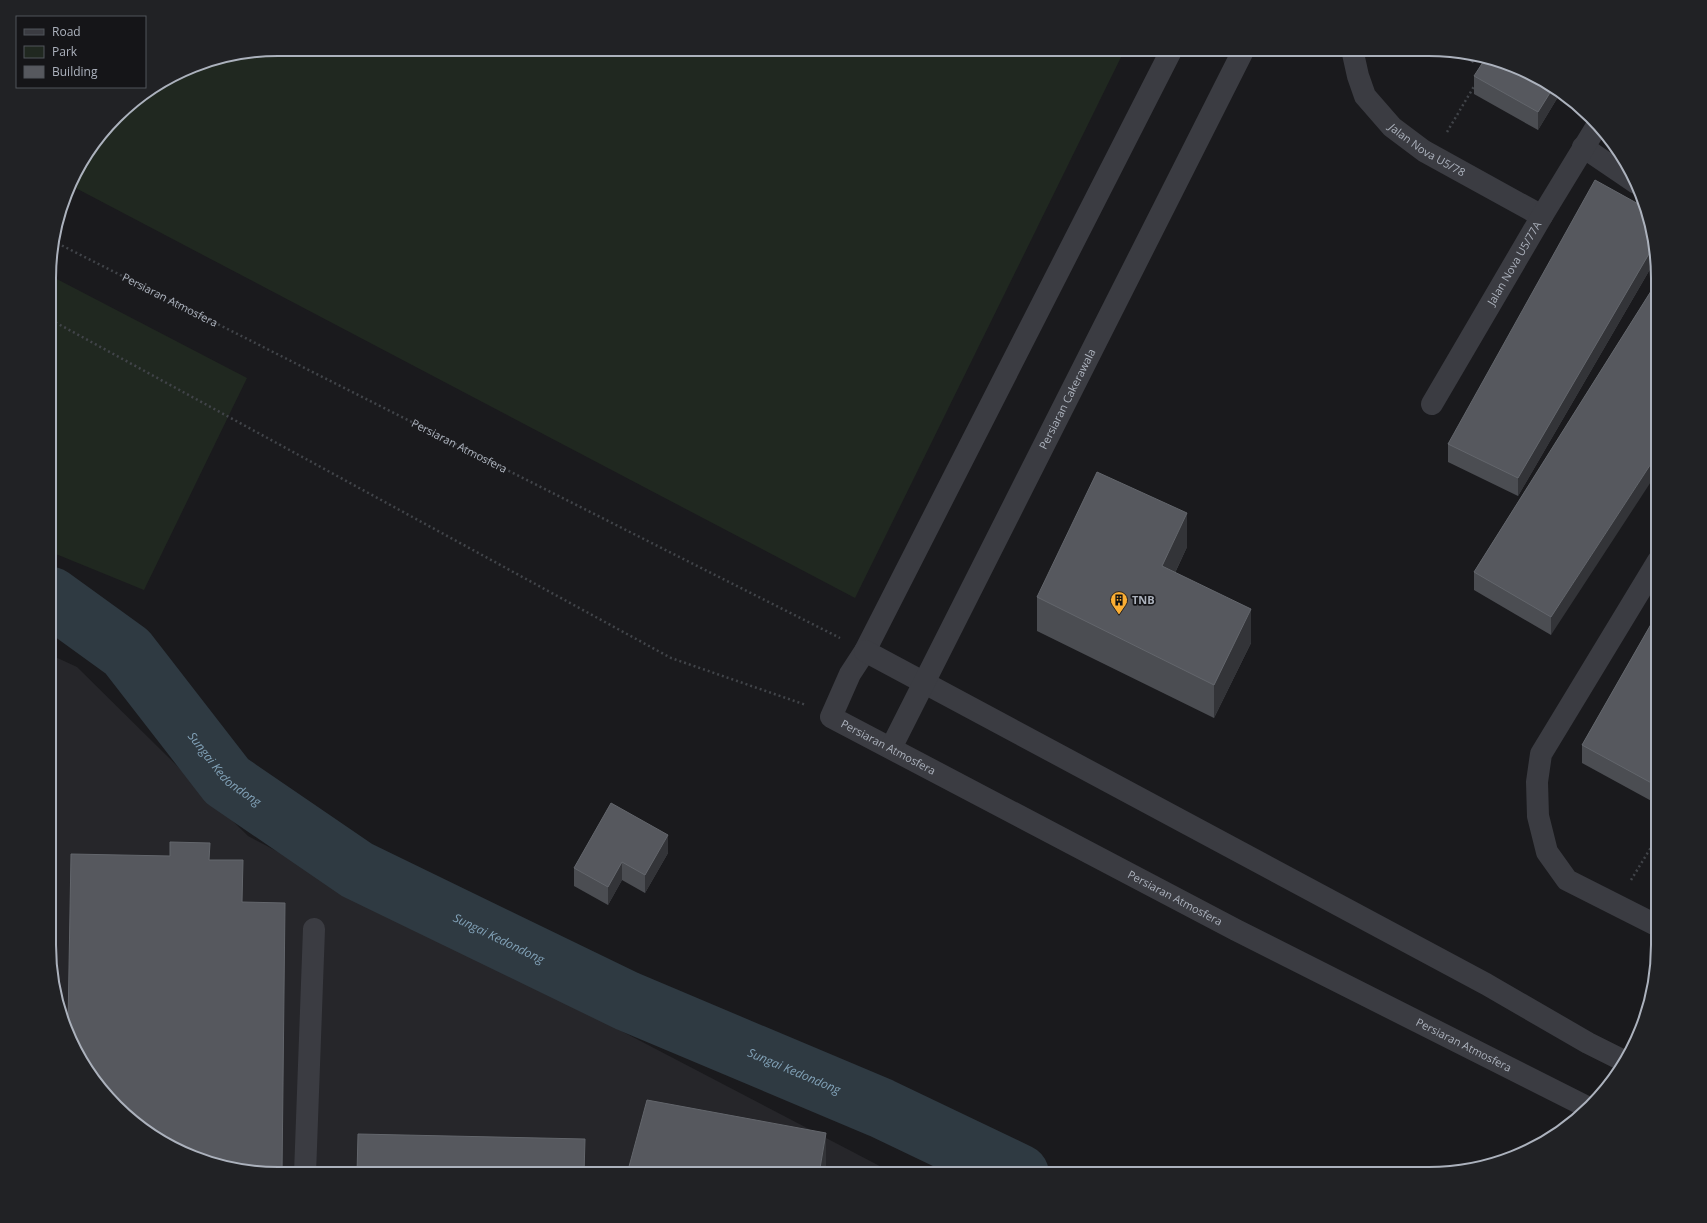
<svg xmlns="http://www.w3.org/2000/svg" width="1707" height="1223" font-family="'Open Sans',sans-serif">
<style>
.built{fill:#26262a}
.green{fill:#202820}
.lines{fill:none;stroke-linecap:round;stroke-linejoin:round}
.river{stroke:#2f3a42;stroke-width:60}
.path{stroke:#414449;stroke-width:2.5;stroke-dasharray:2 3;stroke-linecap:butt}
.minor{stroke:#3b3c42;stroke-width:22}
.wall{fill:#4b4d52}
.shaded-wall{fill:#333438}
.building{fill:#56585e;stroke:#63666c}
.labels{text-anchor:middle;stroke-width:3.5;stroke-linejoin:round;paint-order:stroke}
.street-label{font-size:11px;fill:#acb2bd;stroke:#151518}
.poi-label{font-size:11px;font-weight:bold;fill:#acb2bd;stroke:#151518;text-anchor:start}
.water-label{font-size:12px;font-style:italic;fill:#82a2b8;stroke:#151518}
.rim{fill:none;stroke:#acb2bd;stroke-width:2}
</style>
<rect width="100%" height="100%" fill="#1a1a1d"/>
<path class="built" d="M51 655 77 667 248 836 895 1174H263L80 1059 51 974Z"/>
<path class="green" d="M278 49H1125L855 598 70 185 73 177 127 106 191 66Z
M51 276 247 378 144 590 51 552Z"/>
<g class="lines">
<path class="river" id="s1" d="M51 597 127 652 227 781 357 870 627 1001 881 1108 1019 1174"/>
<g class="path">
<path d="M1447 132 1476 83"/>
<path id="s2" d="M53 241 840 638"/>
<path d="M51 320 671 658 806 705"/>
<path d="M1631 880 1658 836"/>
</g>
<g class="minor">
<path id="s3" d="M1172 49 865 651 850 674 831 717 1236 930 1589 1108"/>
<path id="s4" d="M1352 49 1358 76 1365 96 1392 127 1424 151 1542 216"/>
<path d="M1583 147 1636 183"/>
<path id="s5" d="M1432 404 1542 216 1598 124"/>
<path d="M1658 561 1541 754 1537 782 1538 816 1547 852 1567 880 1658 926"/>
<path d="M865 651 1486 984 1588 1043 1624 1061"/>
<path id="s6" d="M891 748 1244 49"/>
<path d="M305 1174 314 929"/>
</g>
</g>
<path class="wall" d="M1454 52 1476 57 1473 63Z
M1474 76 1561 92 1538 130 1474 94Z
M1642 206 1656 259 1518 496 1448 462V444Z
M1658 280 1551 635 1474 590V572Z
M1187 547 1175 573 1251 643 1214 718 1037 631V597Z
M1658 612 1657 804 1582 763V745Z
M668 853 645 893 622 880 608 905 574 886V868Z"/>
<path class="shaded-wall" d="M1473 56 1476 57 1473 63Z
M1553 88 1561 92 1538 130V112Z
M1653 247 1656 259 1518 496V478Z
M1658 453V471L1551 635V617Z
M1187 513V547L1162 600V566Z
M1251 609V643L1214 718V685Z
M1658 784V802L1657 804V786Z
M668 835V853L645 893V875Z
M622 862V880L608 905V887Z
M826 1133V1167L825 1174H819Z"/>
<path class="building" d="M1485 59 1516 66 1553 88 1538 112 1474 76Z
M1595 180 1642 206 1653 247 1518 478 1448 444Z
M1658 280V453L1551 617 1474 572Z
M1097 472 1187 513 1162 566 1251 609 1214 685 1037 597Z
M1658 612V784L1657 786 1582 745Z
M611 803 668 835 645 875 622 862 608 887 574 868Z
M170 842 210 843 209 860H243L242 902 285 903 282 1174H263L191 1157 138 1126 80 1059 68 1024 71 854 170 856Z
M647 1100 826 1133 819 1174H627Z
M358 1134 585 1139 584 1174H357Z"/>
<defs>
<g id="building-pin" transform="scale(0.9)"><path d="M0 17L-7.5 6A9.5 9.5 0 1 1 7.5 6Z" fill="#fbae34" stroke="#151518"/><path d="M-4-6H4V6H1V3H-1V6H-4ZM-2.5-4.3h1.7v1.8h-1.7ZM.8-4.3h1.7v1.8H.8ZM-2.5-1h1.7V.8h-1.7ZM.8-1h1.7V.8H.8Z" fill="#111"/></g>
</defs>
<g fill-rule="evenodd">
<use href="#building-pin" x="1119" y="600"/>
</g>
<g class="labels">
<g class="street-label">
<text dy="4" stroke="none"><textPath href="#s4" startOffset="132">Jalan Nova U5/78</textPath></text>
<text dy="4" stroke="none"><textPath href="#s5" startOffset="163">Jalan Nova U5/77A</textPath></text>
<text dy="4" stroke="none"><textPath href="#s2" startOffset="131">Persiaran Atmosfera</textPath></text>
<text dy="4" stroke="none"><textPath href="#s6" startOffset="391">Persiaran Cakerawala</textPath></text>
<text dy="4" stroke="none"><textPath href="#s2" startOffset="455">Persiaran Atmosfera</textPath></text>
<text dy="4" stroke="none"><textPath href="#s3" startOffset="815">Persiaran Atmosfera</textPath></text>
<text dy="4" stroke="none"><textPath href="#s3" startOffset="1139">Persiaran Atmosfera</textPath></text>
<text dy="4" stroke="none"><textPath href="#s3" startOffset="1463">Persiaran Atmosfera</textPath></text>
</g>
<g class="poi-label">
<text x="1132" y="604">TNB</text>
</g>
<g class="water-label">
<text dy="4" stroke="none"><textPath href="#s1" startOffset="247">Sungai Kedondong</textPath></text>
<text dy="4" stroke="none"><textPath href="#s1" startOffset="572">Sungai Kedondong</textPath></text>
<text dy="4" stroke="none"><textPath href="#s1" startOffset="896">Sungai Kedondong</textPath></text>
</g>
</g>
<path d="M0 0H1707V1223H0ZM278 56H1429A222 222 0 0 1 1651 278V945A222 222 0 0 1 1429 1167H278A222 222 0 0 1 56 945V278A222 222 0 0 1 278 56Z" fill="#212225" fill-rule="evenodd"/>
<path class="rim" d="M278 56H1429A222 222 0 0 1 1651 278V945A222 222 0 0 1 1429 1167H278A222 222 0 0 1 56 945V278A222 222 0 0 1 278 56Z"/>
<rect x="16" y="16" width="130" height="72" fill="#151518" stroke="#51545a"/>
<rect x="24" y="29" width="20" height="6" fill="#3b3c42" stroke="#51545a"/>
<text x="52" y="36" font-size="12" fill="#acb2bd">Road</text>
<rect x="24" y="46" width="20" height="12" fill="#202820" stroke="#51545a"/>
<text x="52" y="56" font-size="12" fill="#acb2bd">Park</text>
<rect x="24" y="66" width="20" height="12" fill="#56585e" stroke="#51545a"/>
<text x="52" y="76" font-size="12" fill="#acb2bd">Building</text>
</svg>
